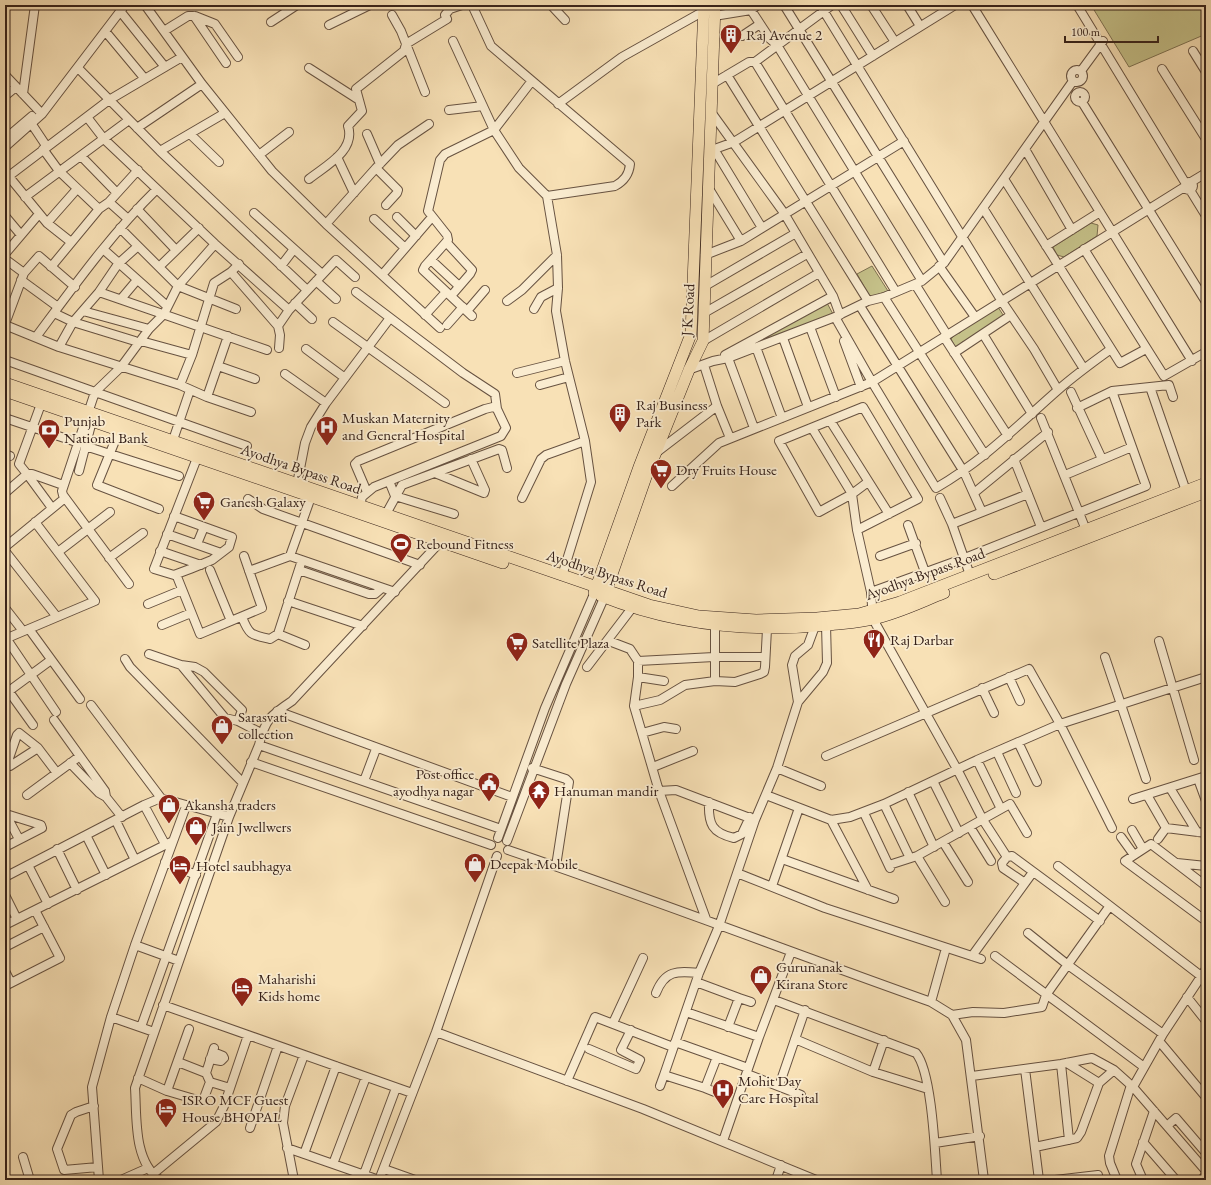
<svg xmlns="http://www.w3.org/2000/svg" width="1211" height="1185" font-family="'EB Garamond',serif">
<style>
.green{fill:#c5c189;stroke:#7e7252}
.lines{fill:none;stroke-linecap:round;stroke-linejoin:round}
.minor-casing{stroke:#675241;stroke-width:10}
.major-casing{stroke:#37221a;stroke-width:12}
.minor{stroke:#faecd0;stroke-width:8}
.major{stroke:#f8e1b6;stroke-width:11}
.labels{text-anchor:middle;stroke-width:3.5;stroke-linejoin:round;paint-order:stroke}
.poi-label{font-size:15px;fill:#37221a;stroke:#faecd0;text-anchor:start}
.street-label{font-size:15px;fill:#37221a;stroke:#faecd0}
</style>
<rect width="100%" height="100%" fill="#f8e1b6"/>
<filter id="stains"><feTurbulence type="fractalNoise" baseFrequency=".005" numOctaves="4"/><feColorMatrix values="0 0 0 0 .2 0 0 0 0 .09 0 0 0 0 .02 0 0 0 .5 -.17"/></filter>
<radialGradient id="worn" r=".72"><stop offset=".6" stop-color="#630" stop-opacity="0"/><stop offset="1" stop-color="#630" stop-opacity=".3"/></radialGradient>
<path class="green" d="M1091 5H1206V34L1129 67Z
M1091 223 1098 225 1097 236 1064 257 1057 255 1053 247Z
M872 266 888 291 870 297 857 274Z
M827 303 833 314 732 353Z
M998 307 1005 318 969 341 962 342 960 347H955L951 339 957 333H960L963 329Z"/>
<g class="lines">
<g class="minor-casing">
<path id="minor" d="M145 5 202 84 272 171 326 224 440 328
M448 5 450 9 462 5
M472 5 491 46 630 164C629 175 624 181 615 186L547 196
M551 5 565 20
M784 5 944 263
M820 5 1001 300 1034 349 1058 390
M841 5 873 56
M871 5 895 42
M907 5 920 26
M972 5 1192 361
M1077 5 1186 184
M751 10 770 39 777 45 922 281
M120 11 165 67
M392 15 401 31 425 92
M194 16 226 63
M714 16 751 10 758 5
M271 22 297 5
M329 25 370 5
M105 31 145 79
M164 31 188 16H195L215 24 238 57
M742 36 760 24
M453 41 494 130 519 168 547 196 557 255 558 288 556 311 565 361 585 441 591 482 562 576
M1193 51 1206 72
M755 62 896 292
M78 68 160 151 307 290
M309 68 359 100 362 111 348 126C356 151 325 166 309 179
M1162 69 1206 139
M1071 76a6 6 0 1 1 12 0a6 6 0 1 1-12 0Z
M1081 71 1103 41
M5 75 42 114
M727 75 868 301
M712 84 749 62H755L832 5
M1075 97a5 5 0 1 1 10 0a5 5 0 1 1-10 0Z
M23 94 35 5
M5 96 16 87
M359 100 356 89 404 51 406 44 447 19 445 15 450 9
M1082 102 1206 302
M558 104 622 57 704 11H708
M449 110 483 106
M711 112 784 213 833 296 840 315
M87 117 104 139 215 244 289 310
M31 123 47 147
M137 128 202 84
M190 134 219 162
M367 134 380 164
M5 139 32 116
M5 147 42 114 125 5
M43 149 59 171 99 209
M714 149 762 228
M1025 149 1072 230
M160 151 225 113
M709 151 734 142 955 5
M259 155 289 132
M81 156 117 193
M337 157 354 193
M6 173 47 223 71 242
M5 179 109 100 182 57
M1004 179 1120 363 1146 349
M1191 182 1206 173
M1185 186a4 4 0 1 1 8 0a4 4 0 1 1-8 0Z
M708 187 741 241
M1190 190 1206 216
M25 197 129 120
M109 202 128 219
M386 205 397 193 398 190 376 168 398 145 429 124
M983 208 1084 369
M137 209 176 250
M254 213 322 274
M5 216 21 235
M397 217 416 236
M374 219 405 248
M47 223 77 189
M326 224 376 168
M120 228 178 286 236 309
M447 243 472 270 470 274 451 296
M1046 246 1100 212
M103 249 167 306
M1084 249 1164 376 1206 352
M5 254 39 214
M705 255 741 241 904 141
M5 259 24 273
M431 260 459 286
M281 266 294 249
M939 266 975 317
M51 267 99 209 109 202 138 170
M159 267 199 228
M231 272 278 326
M382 275 432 217
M21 280 58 307
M316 281 336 299
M915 284 947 335
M705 286 796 233
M99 292 267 350
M356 292 463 373 495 394 497 409
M884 297 985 455
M121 299 137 280
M507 301 522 290 557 255
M295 303 312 319
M860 306 964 472 982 512
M534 309 541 297 558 288
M83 311 149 329
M467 311 485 290
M54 313 73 322 135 341
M704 313 807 254
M425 315 446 292
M472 316 423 270 425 266 448 240 447 235 428 211 440 160 445 154 494 130 531 82
M835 317 872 382 936 488C984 460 1017 426 1058 390 1075 375 1093 362 1111 349
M333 322 445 403
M5 324 24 273 39 256 75 287
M5 325 59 347 180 385 207 397 251 412
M447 325 463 307
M810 327 836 397
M983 334 1032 414
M36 337C74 286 111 234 157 189
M944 337 1008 436
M783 338 808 407
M141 341 192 355
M703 341 819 273
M844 341 861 387
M59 347 73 322 99 292 118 264 138 246
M756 347 782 418
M279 348 280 335 278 326 289 310 336 260 355 277
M306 349 345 378
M954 353 1011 315
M725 355 833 296
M728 358 754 428
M5 360 247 446
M704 365 717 406 730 438
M218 366 255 379
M688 370 713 361 728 358 835 317 868 301 884 297 922 281 944 263 1073 81
M517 373 565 361
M285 374 326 403
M180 385 192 355 214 283 231 272 239 264
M540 385 569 377
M1150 387 1186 491
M1071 392 1102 459
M207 397 228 336
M41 404 19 464 27 474H32L63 485
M1077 408 1112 391 1169 385 1173 397
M5 418 79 443
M1041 418 1088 535
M831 422 889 514
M812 428 852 494 857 530 871 592 873 619 957 769 983 820 1007 857
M119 431 97 485 159 509
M85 446 179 476
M171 446 190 390
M657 452 717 406
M5 454 10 456
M1014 459 1041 527
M79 471 92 421
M435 473 484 493 485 490 471 459
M1065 475 1132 447
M389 481 395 496 454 514
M297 484 305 443 311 427 326 403 390 318
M672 486 719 443 872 382 1186 186
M5 493 27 474 52 508
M974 493 1048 432
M522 498 541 459 546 455 585 441
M940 498 952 524 970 575
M248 499 263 509 420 565
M360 506 362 497 374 487 501 436 506 428 497 409 493 407 485 409 358 461 355 464 367 492
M386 514 402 485 499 449 502 450 507 468
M174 516 232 537 229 547 212 560 190 569 174 575 154 569 197 458
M952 524 1028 494
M908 525 925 572
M857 530 918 499 863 407 779 441 819 512 852 494 868 482
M167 534 221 553
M197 544 204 527
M5 547 65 498
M5 551 57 617
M160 551 201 565
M58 552 110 512
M290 556 311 497
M880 556 916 543
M109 558 143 533
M210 570 231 621
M299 570 369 594H375L382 588
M249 571 290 556 395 592
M178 579 200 634 262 608 244 556
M129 584 63 495 62 491 95 392 121 367 149 329 164 314 178 286 215 244
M871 592 965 558 1146 486 1112 391
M288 601 363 626
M148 604 182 590
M5 608 23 631
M242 617C249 635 251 635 270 639L278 634 302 560
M162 625 191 613
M29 629 80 699
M278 634 305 645
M6 638 56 712
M5 639 95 601 35 522
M609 641 630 649 638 661V677L634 706 659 791 706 919
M1159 641 1194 760
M149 654 181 665 225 718 238 721 261 733
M1105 657 1146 779
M125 659 130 667 243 783
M638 661 714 657H765
M181 665 195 667 204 672 242 710 238 721
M587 667 632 608
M638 677 664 681
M1009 677 1020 701
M715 681V626
M5 686 33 725
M982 688 994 713
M9 691 51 660
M798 702 792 665 795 656 808 645 815 626
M91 705 161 798
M634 706 660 700 685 685 715 681 735 682 760 674 764 672 765 667 767 629
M277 711 512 797
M54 720 105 791 106 797 122 817
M642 733 664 727 676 729
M1018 742 1037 782
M259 745 501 829
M38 748 10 766 7 764 17 735 19 733 38 748 57 773
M997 752 1016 793
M826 756 1029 669 1060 724 1112 828
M977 760 1001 809
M251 762 491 845
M70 763 99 793 106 797
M653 767 693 751
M532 768 566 779 569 782 556 866
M777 768 821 786
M1198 779 1206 801
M364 781 376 749
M933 781 959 833
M1170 788 1197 832
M659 791 676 790 755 820
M908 792 934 847
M27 795 80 756
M766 795 831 820 850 817 884 804 977 760 1060 724 1206 677
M1147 795 1166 828 1206 833
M1133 799 1206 776
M709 802C708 824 712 833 734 838L742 834 750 817
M884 804 908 854
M144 805 165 844
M5 813 19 839
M864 813 890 868
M831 820 868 890
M116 821 135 860
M970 827 991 861
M1132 830 1143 849
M86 835 106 875
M1121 837 1134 855
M498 838 545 708 594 594
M1158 839 1166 828
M507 841 566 684 604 598
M943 842 968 882
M5 847 42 828 41 825 6 814
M57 849 77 890
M508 850C650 898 790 952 931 1002L952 1015 966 1040 984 1180
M917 856 945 902
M782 859 894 899
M165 862 196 875
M1177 863 1206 866
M28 865 48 904
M889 865 917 856 1010 804 1027 833
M1058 866 1201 976
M737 873 825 908 981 959
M5 877 144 805 161 798 229 817
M1025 883 1003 868 1002 863 1007 857 1012 856 1100 921
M772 886 799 808
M1206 886 1151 844 1125 861 1206 921
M5 895 17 919
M5 925 173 841
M1028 933 1068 965 1163 1034
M135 945 179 961
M5 947 44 927
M972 956 1033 872
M995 956 1144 1067
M5 971 11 983
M696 982 739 998 728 1027
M5 986 60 958 35 910
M656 993C665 970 677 971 699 973
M1187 997 1206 1021
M739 998 751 1002
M774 1000 916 1053C932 1072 935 1153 937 1180
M931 1002 946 948
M163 1005 412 1093
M686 1012 759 1037
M952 1015 973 1012 1004 1013 1042 1007 1046 995 1109 907
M111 1017 154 1032
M613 1023 643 958
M141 1027 217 814
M436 1032 643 1109 816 1180
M795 1039 873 1072 928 1089
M1159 1041 1205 1096
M675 1042 748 1068
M589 1049 636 1069 640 1060 621 1050 631 1030
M717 1057 705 1088 664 1075 699 973 719 926 755 820 777 768 798 702 823 672 827 663 826 625
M210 1059 221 1061 224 1058 223 1056 213 1052
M178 1062 206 1073
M1067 1063 1099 1083
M1061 1064 1069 1140
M1025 1069 1039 1180
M873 1072 884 1040
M747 1074 801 1095
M972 1076 1061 1064 1092 1058 1114 1070 1133 1087 1206 1171
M138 1078 167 1091 201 1101 204 1098 210 1082 206 1073 214 1048
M567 1081 595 1017 673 1047
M210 1082 230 1088
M660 1086 664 1075
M779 1086 805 1010
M1133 1087 1163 1034 1206 969
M705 1088 720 1094
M167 1091 189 1029
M94 1106 76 1112 71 1115 57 1149 64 1170 98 1167
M1168 1125 1176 1118 1206 1153
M250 1128 278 1046
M723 1141 759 1037 791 952
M1143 1142 1176 1180
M935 1143 980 1136
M1035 1147 1077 1138 1081 1132 1099 1083 1114 1070
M287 1148 379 1180
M304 1154 336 1066
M23 1157 29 1177 28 1180
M333 1164 366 1077
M384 1169 415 1180
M153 1174 216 1122 224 1106 248 1035
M364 1174 396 1088
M99 1180 92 1087 111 1017 135 945 186 806
M121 1180 148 1168
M160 1180C133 1161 137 1117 135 1088L229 817 259 745C265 719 271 715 292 701L443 539
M294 1180 283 1123 285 1106 304 1055
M379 1180 436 1032 497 856
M776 1180 781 1165
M1055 1180 1098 1175
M1117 1180 1110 1163 1109 1156 1131 1085
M1143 1180 1136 1164 1154 1111
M1201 1180 1206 1175"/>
</g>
<g class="major-casing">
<path id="major" d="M5 383 649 605 699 616 756 620 817 618 859 614 900 602 1206 483
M5 391 503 563
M994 574 1206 492
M594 593 639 467 691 334 704 5
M601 596C674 625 750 633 828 625 843 623 858 623 873 619 897 614 921 602 944 593
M604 597 646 477 689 370 703 341 715 5"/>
</g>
<use href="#minor" class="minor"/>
<use href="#major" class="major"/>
</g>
<defs>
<g id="building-pin" transform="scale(1.15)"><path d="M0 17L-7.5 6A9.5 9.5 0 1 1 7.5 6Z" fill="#8f2418" stroke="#faecd0"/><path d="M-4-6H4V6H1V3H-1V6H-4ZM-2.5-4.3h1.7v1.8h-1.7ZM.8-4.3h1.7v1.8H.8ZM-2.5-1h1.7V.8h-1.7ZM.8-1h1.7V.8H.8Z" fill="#fff"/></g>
<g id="hospital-pin" transform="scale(1.15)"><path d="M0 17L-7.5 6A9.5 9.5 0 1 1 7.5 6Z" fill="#8f2418" stroke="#faecd0"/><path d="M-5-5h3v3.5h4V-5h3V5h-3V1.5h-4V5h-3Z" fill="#fff"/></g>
<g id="bank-pin" transform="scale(1.15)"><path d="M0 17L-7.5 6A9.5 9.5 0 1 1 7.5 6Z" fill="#8f2418" stroke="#faecd0"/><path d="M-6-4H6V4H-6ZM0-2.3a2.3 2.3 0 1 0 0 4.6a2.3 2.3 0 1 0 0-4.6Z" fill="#fff"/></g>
<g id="supermarket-pin" transform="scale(1.15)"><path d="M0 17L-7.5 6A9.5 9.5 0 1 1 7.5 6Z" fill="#8f2418" stroke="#faecd0"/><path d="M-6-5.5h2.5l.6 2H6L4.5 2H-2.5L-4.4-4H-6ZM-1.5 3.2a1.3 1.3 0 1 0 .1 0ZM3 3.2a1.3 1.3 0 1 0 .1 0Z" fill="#fff"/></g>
<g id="stadium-pin" transform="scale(1.15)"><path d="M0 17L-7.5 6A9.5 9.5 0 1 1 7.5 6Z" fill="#8f2418" stroke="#faecd0"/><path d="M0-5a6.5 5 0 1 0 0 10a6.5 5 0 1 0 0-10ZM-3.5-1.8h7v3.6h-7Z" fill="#fff"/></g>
<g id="restaurant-pin" transform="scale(1.15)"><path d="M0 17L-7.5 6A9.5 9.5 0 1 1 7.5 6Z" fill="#8f2418" stroke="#faecd0"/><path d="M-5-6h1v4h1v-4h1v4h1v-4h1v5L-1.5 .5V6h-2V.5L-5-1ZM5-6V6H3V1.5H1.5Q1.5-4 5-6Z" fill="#fff"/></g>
<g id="shop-pin" transform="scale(1.15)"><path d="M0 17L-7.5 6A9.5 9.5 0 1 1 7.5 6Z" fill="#8f2418" stroke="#faecd0"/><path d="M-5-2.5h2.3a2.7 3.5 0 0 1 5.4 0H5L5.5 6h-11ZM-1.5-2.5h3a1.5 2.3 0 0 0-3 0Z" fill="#fff"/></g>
<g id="civic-pin" transform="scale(1.15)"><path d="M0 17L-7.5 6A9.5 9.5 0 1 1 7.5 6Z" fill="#8f2418" stroke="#faecd0"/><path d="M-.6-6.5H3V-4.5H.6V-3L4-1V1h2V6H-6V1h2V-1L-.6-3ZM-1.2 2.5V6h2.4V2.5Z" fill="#fff"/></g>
<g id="temple-pin" transform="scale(1.15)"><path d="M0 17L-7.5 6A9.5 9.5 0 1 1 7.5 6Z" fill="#8f2418" stroke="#faecd0"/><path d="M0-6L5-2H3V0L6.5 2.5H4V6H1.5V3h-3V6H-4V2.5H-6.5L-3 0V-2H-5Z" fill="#fff"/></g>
<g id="hotel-pin" transform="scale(1.15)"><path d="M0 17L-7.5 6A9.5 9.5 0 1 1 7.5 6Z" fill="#8f2418" stroke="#faecd0"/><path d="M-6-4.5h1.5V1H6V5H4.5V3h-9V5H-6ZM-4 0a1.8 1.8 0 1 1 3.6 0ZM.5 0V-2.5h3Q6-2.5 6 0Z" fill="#fff"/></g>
</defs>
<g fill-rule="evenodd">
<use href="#building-pin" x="731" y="35"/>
<use href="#building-pin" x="620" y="414"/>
<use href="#hospital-pin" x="327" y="427"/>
<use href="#bank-pin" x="49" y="430"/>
<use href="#supermarket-pin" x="661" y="470"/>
<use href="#supermarket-pin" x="204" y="502"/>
<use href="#stadium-pin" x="401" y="544"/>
<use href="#restaurant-pin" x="874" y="640"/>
<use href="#supermarket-pin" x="517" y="643"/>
<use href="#shop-pin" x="222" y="726"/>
<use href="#civic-pin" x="489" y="783"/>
<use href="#temple-pin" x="539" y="791"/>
<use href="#shop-pin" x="169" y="805"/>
<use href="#shop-pin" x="196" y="827"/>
<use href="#shop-pin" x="475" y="864"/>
<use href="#hotel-pin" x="180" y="866"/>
<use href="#shop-pin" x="761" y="976"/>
<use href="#hotel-pin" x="242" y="988"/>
<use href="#hospital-pin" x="723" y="1090"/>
<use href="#hotel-pin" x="166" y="1109"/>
</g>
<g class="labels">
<g class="poi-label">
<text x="746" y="40">Raj Avenue 2</text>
<text x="636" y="410">Raj Business<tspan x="636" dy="17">Park</tspan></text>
<text x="342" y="423">Muskan Maternity<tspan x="342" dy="17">and General Hospital</tspan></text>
<text x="64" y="426">Punjab<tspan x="64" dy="17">National Bank</tspan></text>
<text x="676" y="475">Dry Fruits House</text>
<text x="220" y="507">Ganesh Galaxy</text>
<text x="416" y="549">Rebound Fitness</text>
<text x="890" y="645">Raj Darbar</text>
<text x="532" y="648">Satellite Plaza</text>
<text x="238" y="722">Sarasvati<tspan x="238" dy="17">collection</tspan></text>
<text x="474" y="779" text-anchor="end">Post office<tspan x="474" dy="17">ayodhya nagar</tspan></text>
<text x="554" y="796">Hanuman mandir</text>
<text x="184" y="810">Akansha traders</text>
<text x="212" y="832">Jain Jwellwers</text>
<text x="490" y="869">Deepak Mobile</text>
<text x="196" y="871">Hotel saubhagya</text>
<text x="776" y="972">Gurunanak<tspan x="776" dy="17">Kirana Store</tspan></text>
<text x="258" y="984">Maharishi<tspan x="258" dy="17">Kids home</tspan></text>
<text x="738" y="1086">Mohit Day<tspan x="738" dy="17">Care Hospital</tspan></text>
<text x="182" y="1105">ISRO MCF Guest<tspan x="182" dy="17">House BHOPAL</tspan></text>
</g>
<g class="street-label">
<text transform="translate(688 310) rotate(-87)" y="5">J K Road</text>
<text transform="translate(301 469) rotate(19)" y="5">Ayodhya Bypass Road</text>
<text transform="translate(607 574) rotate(18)" y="5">Ayodhya Bypass Road</text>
<text transform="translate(925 574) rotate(-20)" y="5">Ayodhya Bypass Road</text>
</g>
</g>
<rect width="1211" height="1185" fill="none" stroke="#f8e1b6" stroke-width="20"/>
<rect x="6" y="6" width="1199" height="1173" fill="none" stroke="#37221a" stroke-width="2"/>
<rect x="10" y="10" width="1191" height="1165" fill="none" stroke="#37221a"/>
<path d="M1065 36v6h93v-6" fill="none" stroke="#37221a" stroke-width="2"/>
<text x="1071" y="36" font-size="12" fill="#37221a" stroke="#faecd0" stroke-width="3" paint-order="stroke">100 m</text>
<rect width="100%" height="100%" filter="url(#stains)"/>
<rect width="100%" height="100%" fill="url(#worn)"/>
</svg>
